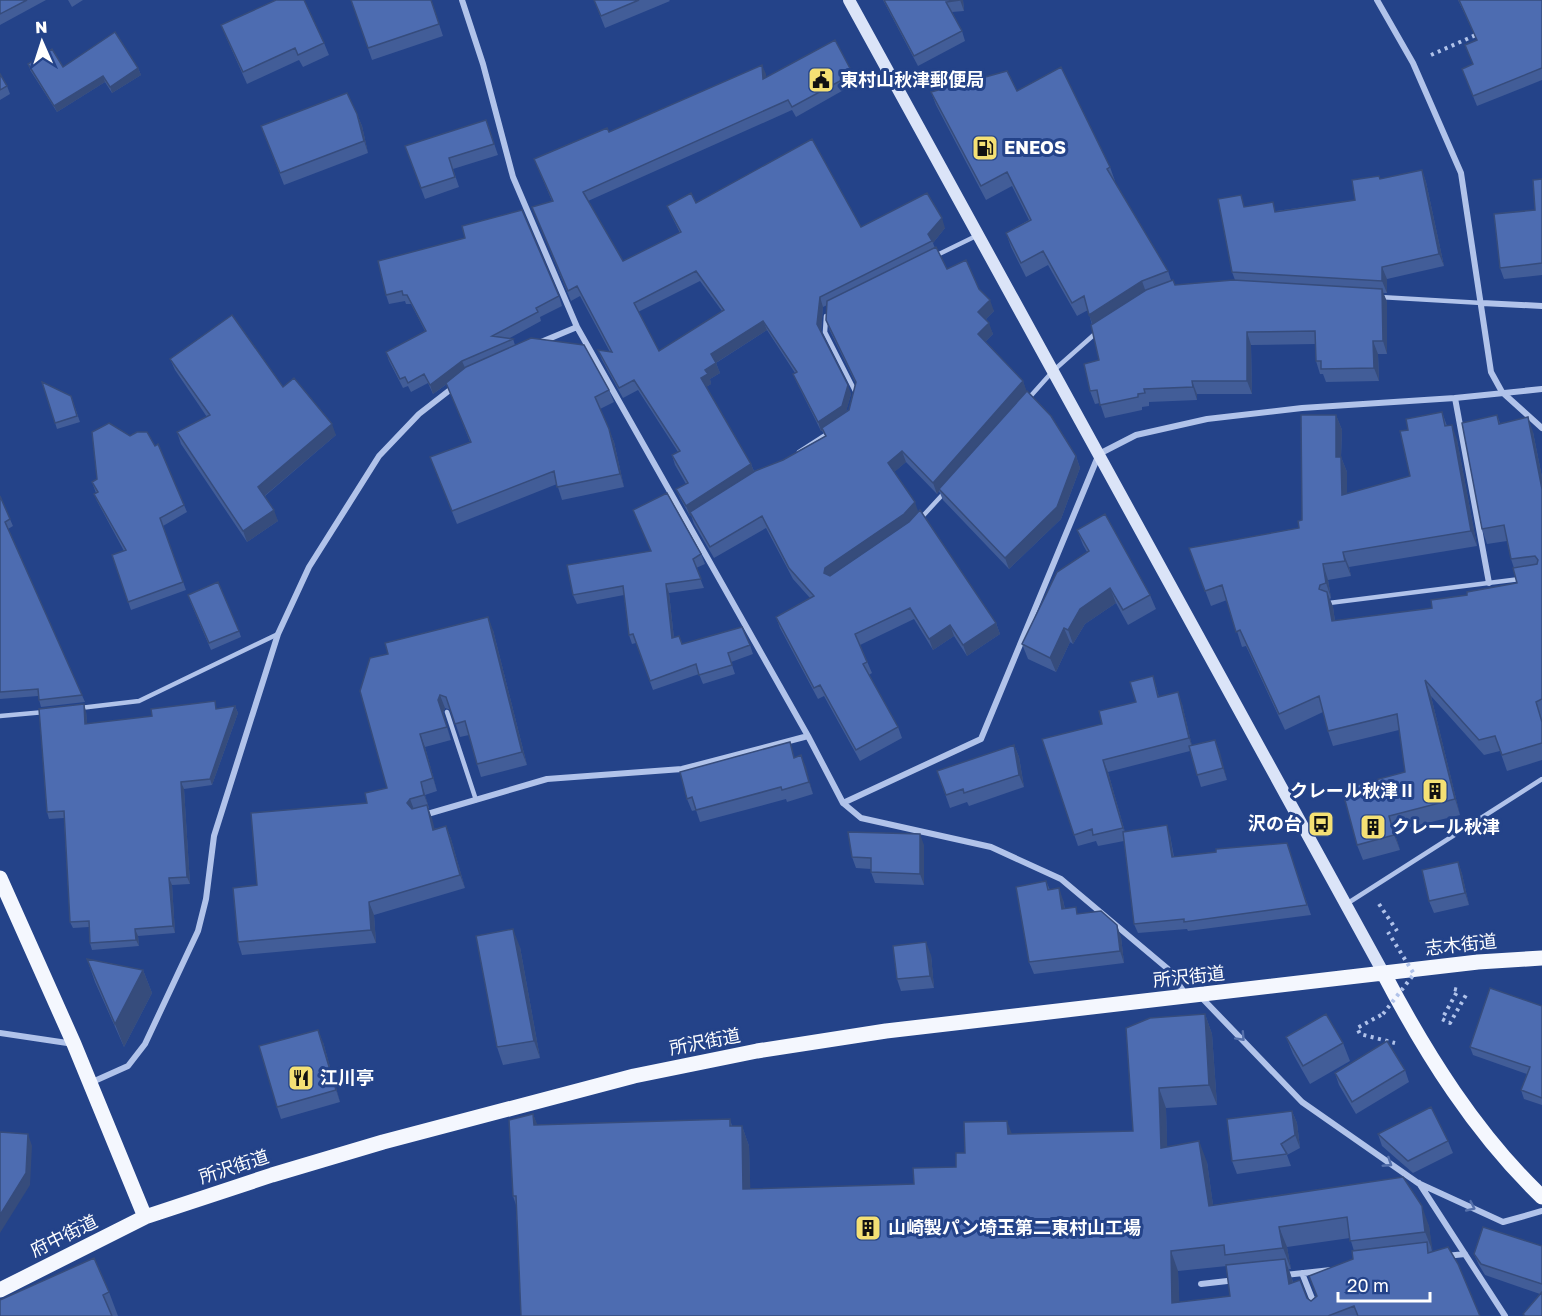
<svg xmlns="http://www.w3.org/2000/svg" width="1542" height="1316" font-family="'Golos Text','Noto Sans JP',sans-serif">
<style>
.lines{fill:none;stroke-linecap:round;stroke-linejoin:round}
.path{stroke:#b1c3ea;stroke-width:4;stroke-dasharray:3 4.5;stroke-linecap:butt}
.lane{stroke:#b1c3ea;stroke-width:4.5}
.street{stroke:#b1c3ea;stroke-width:6}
.secondary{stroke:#dbe4f8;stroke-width:12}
.primary{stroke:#f4f7fe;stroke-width:15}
.path-bridge{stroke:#b1c3ea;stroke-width:4;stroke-dasharray:3 4.5;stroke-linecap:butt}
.wall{fill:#425d98;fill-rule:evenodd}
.shaded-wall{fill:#364c7c}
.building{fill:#4d6cb1;stroke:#364c7c;stroke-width:1.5;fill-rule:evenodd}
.oneway{stroke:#5570ab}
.labels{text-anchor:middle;stroke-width:6;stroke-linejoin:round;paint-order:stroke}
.poi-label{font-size:18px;font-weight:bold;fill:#fff;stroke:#244389;text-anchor:start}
.street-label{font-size:18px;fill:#fff;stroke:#244389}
</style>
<rect width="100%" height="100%" fill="#244389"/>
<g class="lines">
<path class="path" d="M1431 55 1478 34
M1379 904 1397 931
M1454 989 1458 990 1442 1019 1450 1023 1466 995
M1381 1015 1357 1028 1360 1034 1395 1043"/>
<path class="lane" d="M935 256 976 236
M1380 297 1482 303
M826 316 825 332 856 393
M1028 399 1053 371 1097 332
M799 452 827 434
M921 518 944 493
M1329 603 1520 579
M80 708 139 701 278 634
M447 712 476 800
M0 716 45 712
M1348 903 1542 779"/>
<path class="street" d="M462 0 483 64 513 177 577 327 808 736 843 803 861 818 991 847 1061 879 1168 969 1186 995
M1377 0 1413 63 1461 173 1491 372 1502 392 1542 428
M1482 303 1542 306
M541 342 577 327
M1455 398 1489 583
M843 803 981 739 1099 454 1136 435 1207 419 1302 408 1455 398 1542 389
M424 815 547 779 682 769 808 736
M1200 996 1302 1102 1418 1183 1503 1222 1542 1211
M0 1033 74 1044
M90 1083 128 1066 145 1044 198 931 206 899 214 836 278 634 309 567 379 456 419 414 455 386
M1419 1183 1505 1316
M1446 1256 1465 1254
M1302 1273 1319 1316
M1285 1275 1331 1270
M1201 1284 1236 1280"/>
<path class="secondary" d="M849 0 1384 974"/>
<path class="primary" d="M0 878 74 1044 145 1217
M1384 974C1426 1054 1476 1134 1542 1197
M0 1290 145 1217 272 1175 383 1142 634 1076 757 1051 886 1031 1478 962 1542 958"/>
<path class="path-bridge" d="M1383 1014 1414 974 1388 932"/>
</g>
<path class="wall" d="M0 0H46L0 25Z
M68 0H83L72 7Z
M351 0H431L443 36 372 60Z
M594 0H669L670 1 605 28Z
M883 0H963L964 11 952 12 962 31 965 41 918 66Z
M1458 0H1542V80L1477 106 1462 69 1473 64 1465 45 1477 40Z
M221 25 324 43 329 55 303 67 299 60 247 84 226 37Z
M28 64 63 67 138 68 141 75 112 93 105 82 57 112 30 70Z
M0 74 7 86 10 94 0 100Z
M766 74V77L853 74 856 83 796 117 792 110 588 201 623 261 680 233 671 215 667 206 696 203 861 227 945 228 933 243 935 248 947 269 979 289 994 311 986 319 993 334 985 342 1023 381 1026 391 1076 456 1080 468 1061 519 1009 569 943 500 939 491 937 494 906 462 894 472 918 512 996 623 1000 634 967 656 954 636 933 650 914 619 860 645 872 673 869 675 898 727 902 738 860 761 824 696 818 699 780 628 776 617 810 598 793 579 766 528 714 558 694 524 691 515 690 516 680 498 676 489 686 484 675 465 672 455 678 452 638 390 623 398 602 360 598 350 610 352 580 296 571 301 532 207 552 201 534 159ZM700 281 722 311 659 351 638 312ZM827 305 826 320 830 331 856 384 849 410 846 411 851 394 821 331 823 307ZM767 330 795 373 793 374 797 383 821 431H822L825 436 783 460 754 471 751 464 706 387 711 384 710 379 720 373 716 363Z
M1017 91 1110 167 1115 181H1114L1168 271 1171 280 1175 285 1235 280 1232 272 1246 207 1276 211 1355 200 1381 179 1422 170 1426 182 1444 266 1387 279V293H1383L1387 302V354H1378L1379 381 1326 382 1323 374H1320L1316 361 1315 344 1251 345 1252 394H1197V400L1149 402V406L1142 407V410L1105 418 1100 403 1095 404 1090 391 1099 360 1092 325 1088 310 1077 316 1048 265 1026 277 1011 247 1006 233 1029 220 1012 186 986 200 936 105 931 92Z
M357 114 362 126 368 153 284 185 261 126Z
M486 120 498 155 453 169 459 187 425 199 405 146Z
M1542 179V275L1504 279 1500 268 1535 210Z
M378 261 559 296 562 306 540 317 541 321 508 339H513L515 345 609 390 614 402 600 409 614 442 624 487 562 500 557 484 457 524 430 457 470 442 447 384 433 394 428 383 411 392 408 386 403 388 389 361 386 352 425 331 411 304H406L405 301 389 304 386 295Z
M170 359 283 387 336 435 265 496 278 521 247 542 181 444 177 432 207 417 175 370Z
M42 382 71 396 80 422 57 429Z
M1442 412 1447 426 1457 440 1477 546 1349 567 1351 576 1328 580 1331 598 1330 599 1333 607 1335 621 1432 608 1467 595 1517 583 1514 568 1511 559 1507 541 1487 544 1482 529 1497 415 1500 423 1533 432 1542 477V760L1507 771 1500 751 1484 755 1431 696 1460 815 1394 831 1400 850 1363 860 1357 845 1405 772 1399 730 1333 746 1328 731 1323 712 1285 730 1246 646 1242 647 1227 600 1211 606 1189 548 1299 528 1336 415 1342 430 1341 457 1347 472V494L1410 476 1408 430Z
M92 482 184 505 187 512 163 526 186 590 131 610 112 555 124 551 97 501 94 494 96 493Z
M0 496 13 526 8 529 85 702 41 707 38 696 0 699Z
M633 510 701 554 705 564 696 568 704 588 669 593 674 638 682 644 750 645 753 654 731 662 735 674 703 684 699 674 653 690 636 643 632 644 629 635 624 595 577 604 573 595 651 551Z
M1077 530 1150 595 1156 609 1128 625 1116 603 1085 624 1073 644 1070 642 1056 672 1028 659 1022 644 1087 552 1083 545Z
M190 601 239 631 241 637 211 650Z
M493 630 527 765 481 777 477 764 469 735 460 737 451 710 445 708 443 713 451 740 425 747 437 791 425 795 429 808H428L434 829 446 826 451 839 465 888 374 915 376 943 242 955 238 942 257 885 387 788 388 654Z
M1153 676 1159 697 1182 704 1192 746 1215 740 1227 780 1201 787 1190 751 1108 772 1125 832 1170 835 1174 857 1287 843 1311 915 1188 931 1187 929 1138 933 1134 924 1124 841 1098 846 1096 841 1078 846 1042 739 1102 724 1136 702Z
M235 706 238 713 212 785 184 789 190 884 172 885 175 933 138 936 139 946 92 950 90 943 89 927 73 928 70 922 64 818 49 819 47 812 86 711 87 724Z
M1014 745 1019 757 1024 787 969 806 967 802 950 808 937 771Z
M801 755 813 794 787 802 786 799 700 822 696 810 692 811 687 799Z
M924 845V885L875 883 871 872V869L856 868 852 857Z
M1458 862 1462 874 1469 905 1434 913 1429 901Z
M1046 881 1050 890 1063 900 1065 909 1078 914 1121 937 1124 963 1034 974 1029 962Z
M520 947 540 1058 503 1065 497 1047Z
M931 955 934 988 901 991 897 979Z
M87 959 143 970 152 993 124 1047 95 982Z
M1542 1006V1105L1524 1099 1521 1090 1527 1074 1473 1055 1470 1047Z
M1205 1014 1212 1034 1217 1105 1166 1108 1167 1146 1207 1162 1213 1205 1403 1177 1429 1226 1432 1252 1480 1316H521L516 1205 513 1196 533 1114 537 1125 730 1119 732 1126H742L749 1146 750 1189 914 1184 956 1167 965 1153 1012 1134 1133 1131ZM1350 1238 1354 1251 1353 1259 1311 1301 1307 1298 1293 1282 1289 1269H1291L1287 1247ZM1227 1266 1230 1296 1179 1302 1178 1271Z
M1286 1037 1343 1043 1350 1061 1310 1084 1293 1054Z
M323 1042 340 1102 281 1119 277 1107Z
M1405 1070 1409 1082 1356 1114 1339 1085 1335 1073Z
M1292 1111 1297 1123 1300 1148 1287 1155 1291 1166 1237 1174 1232 1161Z
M1378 1134 1448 1141 1453 1153 1413 1173 1382 1146Z
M1542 1246V1316H1524L1523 1314 1540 1294 1485 1275 1479 1265 1474 1254Z
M109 1292 118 1316H0Z"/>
<path class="shaded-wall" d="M960 0H963L964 11Z
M762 65 766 74 767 88 763 79Z
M138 68 141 75 112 93 110 87Z
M103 76 105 82 57 112 54 106Z
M357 114 362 126 368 153 364 141Z
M1422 170 1426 182 1444 266 1439 254Z
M942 218 945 228 933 243 928 234Z
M1382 267 1387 279V293L1382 281Z
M1142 281 1147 295 1094 328 1089 315Z
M1382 289 1387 302V354L1383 341Z
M820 297 823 307 821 333 817 324Z
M990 300 994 311 982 323 978 312Z
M763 321 767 330 714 364 711 354Z
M989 323 993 334 982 345 978 334Z
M1247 332 1251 345 1252 394 1247 381Z
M1373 341 1378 354 1379 381 1374 368Z
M462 361 466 370 433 394 430 385Z
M716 363 720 373 710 379 711 384 705 388 701 378 705 370Z
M1023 381 1027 392 939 489V491L937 494 933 483Z
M1192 381 1197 394V400L1193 387Z
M848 385 851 394 845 416 821 431 818 422Z
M1336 415 1342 430 1341 457 1347 472V510L1342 495 1336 457Z
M1528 417 1533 432 1542 477V489Z
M332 424 336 435 262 498 258 487Z
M1452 425 1457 440 1477 546 1471 531Z
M609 429 614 442 624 487 620 474Z
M902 451 906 462 892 474 888 463Z
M1076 456 1080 468 1061 519 1009 569 1005 558Z
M751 464 755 474 690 516 686 506Z
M915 502 919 514 908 526 829 579 824 573 825 568Z
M274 510 278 521 247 542 243 531Z
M1343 552 1349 567 1351 576 1345 561Z
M1323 564 1328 580 1331 598 1326 583Z
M666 584 669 593 675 648 672 638Z
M1110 588 1116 603 1085 624 1073 644 1068 630 1080 609Z
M1327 592 1333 607 1337 636 1332 621Z
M488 617 493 630 527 765 522 752Z
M996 623 1000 634 967 656 963 645Z
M950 625 954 636 933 650 929 639Z
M1064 628 1070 642 1056 672 1050 658Z
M1425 680 1431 696 1460 815 1455 799Z
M1178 692 1182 704 1193 750 1189 738Z
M440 695 445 708 443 713 451 740 438 700Z
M84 704 86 711 88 731 85 724Z
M235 706 238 713 212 785 210 779Z
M420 734 425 747 437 791 433 778Z
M1215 740 1220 752 1227 780 1223 768Z
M1014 745 1019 757 1024 787 1019 775Z
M801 755 806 767 813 794 809 782Z
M1103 760 1108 772 1127 840 1123 828Z
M181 782 184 789 190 884 187 877Z
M421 782 429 808 424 795Z
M410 799 415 812 412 816 407 803Z
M427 805 432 818 438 843 433 830Z
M1389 816 1394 831 1400 850 1394 835Z
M1167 825 1170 835 1175 867 1172 857Z
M446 826 451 839 465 888 460 875Z
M920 834 924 845V885L920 874Z
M1458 862 1462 874 1469 905 1465 893Z
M169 878 172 885 175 933 173 926Z
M1059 888 1063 900 1067 921 1062 909Z
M369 902 374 915 376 943 371 930Z
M1117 925 1121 937 1124 963 1120 951Z
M135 929 138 936 139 946 136 940Z
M513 929 520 947 540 1058 534 1041Z
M926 942 931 955 934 988 930 976Z
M143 970 152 993 124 1047 115 1024Z
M1205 1014 1212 1034 1217 1105 1209 1085Z
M318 1030 323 1042 340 1102 336 1090Z
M1159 1088 1166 1108 1168 1168 1161 1148Z
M1292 1111 1297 1123 1300 1148 1295 1135Z
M533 1114 541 1134 534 1125Z
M1007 1121 1015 1142 1008 1134Z
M742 1126 749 1146 751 1209 743 1189Z
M28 1134 32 1146 30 1185 0 1233V1215Z
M1199 1141 1207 1162 1216 1226 1209 1206Z
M1422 1206 1429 1226 1433 1252 1425 1232Z
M1279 1227 1287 1247 1291 1269 1283 1248Z
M1171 1251 1178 1271 1180 1316 1172 1303Z
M1285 1259 1292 1279 1297 1304 1289 1284Z"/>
<path class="building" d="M0 0H27L0 14Z
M276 0H304L324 43 298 55 295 48 243 72 221 25Z
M351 0H431L439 24 368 48Z
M594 0H639L601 16Z
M884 0H960L946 2 962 31 914 56Z
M1459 0H1542V68L1473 96 1462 69 1473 64 1465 45 1477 40Z
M115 32 138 68 110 87 103 76 54 106 28 64 52 49 63 67Z
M835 40 853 74 792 107 788 100 583 192 623 261 681 232 667 206 691 193 696 203 812 139 861 227 927 193 942 218 928 234 932 241 820 297 817 324 848 385 842 406 818 422 793 374 797 372 763 321 711 354 716 363 705 370 708 374 701 378 751 464 686 506 676 489 688 483 672 455 680 451 634 380 619 388 598 350 612 352 577 286 568 291 532 207 553 201 534 159 607 128 609 132 762 65 763 79ZM696 271 724 310 659 351 634 303Z
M1061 67 1110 167 1107 169 1168 271 1142 281 1089 315 1084 296 1072 303 1043 251 1021 263 1006 233 1031 220 1007 172 981 186 931 92 1007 71 1017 91Z
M0 74 7 86 0 90Z
M347 93 357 114 364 141 280 173 261 126Z
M486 120 494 144 449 158 455 177 421 188 405 146Z
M1422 170 1439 254 1382 267V281L1232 272 1218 199 1241 195 1244 207 1273 202 1275 212 1355 200 1352 180 1379 176 1380 179Z
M1542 179V263L1500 268 1494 214 1535 210 1533 180Z
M522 210 559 296 536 308 538 312 492 336 513 339 462 361 430 385 424 374 408 383 405 377 400 379 386 352 426 331 407 295H403L402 291 386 295 378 261 465 238 462 226Z
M936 247 947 269 966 260 979 289 990 300 978 312 989 323 978 334 1023 381 933 483 902 451 888 463 915 502 904 514 825 568 824 573 830 576 909 522 920 510 996 623 963 645 950 625 929 639 910 608 855 634 867 662 863 664 898 727 856 750 820 685 814 688 776 617 814 596 789 568 762 516 710 547 690 512 755 471 783 460 826 436 822 428 849 410 856 382 826 320 827 301Z
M1173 280 1175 285 1233 280 1382 289 1383 341H1373L1374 368 1321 369V361H1316L1315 331 1247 332V381H1192L1193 387 1144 389 1145 393 1138 394V397L1100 405 1097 390 1090 391 1084 364 1099 360 1091 325 1146 290Z
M232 315 283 387 294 378 332 424 258 487 274 510 243 531 177 432 210 415 170 359Z
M531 338 584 345 609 390 595 397 609 429 620 474 557 487 554 471 452 511 430 457 471 442 446 383 466 367Z
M42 382 71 396 77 416 55 423Z
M1027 391 1051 416 1076 456 1057 507 1005 558 939 489Z
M1442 412 1445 426 1452 425 1471 531 1343 552 1345 561 1323 564 1326 583 1320 585 1319 589 1327 592 1332 621 1432 608 1431 600 1467 595V592L1517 583 1513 568 1537 564 1538 560 1535 556 1511 559 1504 525 1482 529 1462 423 1497 415 1499 424 1528 417 1542 489V699L1536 702 1542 722V743L1502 755 1495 736 1479 740 1425 680 1455 799 1389 816 1394 835 1357 845 1342 789 1405 772 1397 714 1328 731 1319 696 1279 714 1240 630 1236 632 1222 585 1205 591 1189 548 1299 528 1298 521 1302 520 1301 415H1336V457H1341L1342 495 1410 476 1400 431 1408 430 1406 419Z
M109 423 130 436 137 432H147L155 446 158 444 184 505 160 518 183 582 128 602 112 555 126 550 94 494 98 492 92 482 97 479 92 432Z
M667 493 701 554 693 559 701 579 666 584 672 638 679 636 682 644 742 627 750 645 728 653 732 665 699 675 696 664 650 681 633 634 629 635 623 586 573 595 567 565 651 551 633 510Z
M0 496 10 519 5 522 82 695 39 700 38 689 0 692Z
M1105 514 1150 595 1123 610 1110 588 1080 609 1068 630 1064 628 1050 658 1022 644 1057 572 1089 551 1077 530Z
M218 582 239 631 209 643 188 595Z
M488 617 522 752 477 764 465 721 455 724 446 697 440 695 438 700 447 727 420 734 433 778 421 782 424 795 410 799 407 803 412 809 427 805 433 830 446 826 460 875 369 902 371 930 238 942 233 888 257 885 251 813 367 803 365 793 387 788 360 691 370 658 388 654 385 643Z
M1153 676 1158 697 1178 692 1189 738 1103 760 1123 828 1093 835 1092 829 1074 835 1042 739 1102 724 1099 711 1136 702 1130 682Z
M215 701 216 709 235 706 210 779 181 782 187 877 169 878 173 926 135 929 136 940 90 943 89 921 70 922 64 811 47 812 39 709 84 704 85 724 152 716 151 709Z
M1215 740 1223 768 1197 775 1189 746Z
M790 742 794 758 801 755 809 782 782 790 781 787 696 810 692 797 687 799 680 772Z
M1014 745 1019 775 964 793 963 789 946 795 937 771Z
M1167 825 1172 857 1216 852V849L1287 843 1307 905 1184 922V919L1134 924 1123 832Z
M848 832 920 834V874L871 872V858L852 857Z
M1458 862 1465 893 1429 901 1422 870Z
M1046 881 1048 890 1059 888 1062 909 1076 907 1077 914 1101 911 1117 925 1120 951 1029 962 1016 887Z
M513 929 534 1041 497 1047 476 936Z
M926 942 930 976 897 979 893 946Z
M87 959 143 970 115 1024Z
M1490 988 1542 1006V1098L1521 1090 1530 1067 1470 1047Z
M1205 1014 1209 1085 1159 1088 1161 1148 1199 1141 1209 1206 1403 1177 1422 1206 1425 1232 1350 1241 1347 1217 1279 1227 1283 1248 1225 1255 1224 1245 1171 1251 1172 1303 1230 1296 1226 1265 1285 1259 1289 1284 1300 1280 1307 1298 1311 1301 1317 1296 1309 1276 1353 1259 1352 1251 1427 1242 1428 1253 1448 1247 1458 1264 1480 1316H1358L1354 1306 1328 1316H521L516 1196H513L509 1120 533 1114 534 1125 730 1119V1126H742L743 1189 914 1184 913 1168 956 1167V1153H965L964 1122 1007 1121 1008 1134 1133 1131 1126 1028 1150 1018Z
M1326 1014 1343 1043 1303 1066 1286 1037Z
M318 1030 336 1090 277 1107 259 1046Z
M1387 1041 1405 1070 1352 1102 1335 1073Z
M1431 1107 1448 1141 1408 1161 1378 1134Z
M1292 1111 1295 1135 1281 1144 1287 1154 1232 1161 1227 1119Z
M0 1132 28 1134 26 1173 0 1215Z
M1483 1227 1542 1246V1284L1481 1264 1474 1254Z
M94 1258 109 1292 103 1295 112 1316H0V1300Z
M1542 1292V1316H1525L1523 1314Z"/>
<defs><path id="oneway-chevron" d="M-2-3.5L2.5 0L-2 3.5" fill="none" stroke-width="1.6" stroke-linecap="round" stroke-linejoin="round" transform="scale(1.5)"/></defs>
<g class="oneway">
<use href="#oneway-chevron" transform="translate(1241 1037) rotate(47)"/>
<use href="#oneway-chevron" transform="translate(1388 1163) rotate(33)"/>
<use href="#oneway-chevron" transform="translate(1471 1207) rotate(25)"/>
</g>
<defs>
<g id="civic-square" transform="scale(1.35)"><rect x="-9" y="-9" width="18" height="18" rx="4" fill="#f4e074" stroke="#244389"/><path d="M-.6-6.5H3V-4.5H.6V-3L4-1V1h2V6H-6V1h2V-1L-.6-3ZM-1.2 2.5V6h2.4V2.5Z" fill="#111"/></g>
<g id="fuel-square" transform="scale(1.35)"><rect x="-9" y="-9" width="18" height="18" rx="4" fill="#f4e074" stroke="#244389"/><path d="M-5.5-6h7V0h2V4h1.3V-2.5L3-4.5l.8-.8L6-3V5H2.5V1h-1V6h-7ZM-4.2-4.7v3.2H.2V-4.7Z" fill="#111"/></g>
<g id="building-square" transform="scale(1.35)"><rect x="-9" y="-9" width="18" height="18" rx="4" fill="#f4e074" stroke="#244389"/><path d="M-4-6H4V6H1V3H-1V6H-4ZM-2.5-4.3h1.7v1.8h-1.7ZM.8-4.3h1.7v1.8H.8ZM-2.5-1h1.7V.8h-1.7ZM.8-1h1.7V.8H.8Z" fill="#111"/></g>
<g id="bus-square" transform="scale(1.35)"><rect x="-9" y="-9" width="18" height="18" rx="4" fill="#f4e074" stroke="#244389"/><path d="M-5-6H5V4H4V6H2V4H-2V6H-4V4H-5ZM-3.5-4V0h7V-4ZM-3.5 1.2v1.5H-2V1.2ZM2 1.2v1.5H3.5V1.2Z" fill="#111"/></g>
<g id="restaurant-square" transform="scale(1.35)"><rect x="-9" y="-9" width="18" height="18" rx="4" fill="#f4e074" stroke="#244389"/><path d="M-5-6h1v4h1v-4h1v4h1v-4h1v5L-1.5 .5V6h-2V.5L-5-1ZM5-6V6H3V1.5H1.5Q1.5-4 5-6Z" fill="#111"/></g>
</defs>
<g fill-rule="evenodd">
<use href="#civic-square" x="821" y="80"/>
<use href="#fuel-square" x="985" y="148"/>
<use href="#building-square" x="1435" y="791"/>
<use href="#bus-square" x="1321" y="824"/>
<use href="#building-square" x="1373" y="827"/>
<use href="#restaurant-square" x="301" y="1078"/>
<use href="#building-square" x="868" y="1228"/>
</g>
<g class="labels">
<g class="poi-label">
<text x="840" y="86">東村山秋津郵便局</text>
<text x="1004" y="154">ENEOS</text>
<text x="1416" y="797" text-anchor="end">クレール秋津Ⅱ</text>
<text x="1302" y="830" text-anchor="end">沢の台</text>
<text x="1392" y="833">クレール秋津</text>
<text x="320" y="1084">江川亭</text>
<text x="888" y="1234">山崎製パン埼玉第二東村山工場</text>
</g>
<g class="street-label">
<text transform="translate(1461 945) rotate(-6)" y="6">志木街道</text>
<text transform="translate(1189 977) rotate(-6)" y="6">所沢街道</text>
<text transform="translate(705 1042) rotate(-11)" y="6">所沢街道</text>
<text transform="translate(234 1167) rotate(-18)" y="6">所沢街道</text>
<text transform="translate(64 1236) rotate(-26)" y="6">府中街道</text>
</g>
</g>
<g transform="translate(42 42) rotate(357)" stroke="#244389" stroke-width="4.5" paint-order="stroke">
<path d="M0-4.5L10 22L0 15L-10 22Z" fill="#ffffff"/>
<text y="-9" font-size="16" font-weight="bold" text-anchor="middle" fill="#ffffff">N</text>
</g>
<path d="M1338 1292v9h92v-9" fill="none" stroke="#ffffff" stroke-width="3"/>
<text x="1347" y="1292" font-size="18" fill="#ffffff" stroke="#244389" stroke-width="4.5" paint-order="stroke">20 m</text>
</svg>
